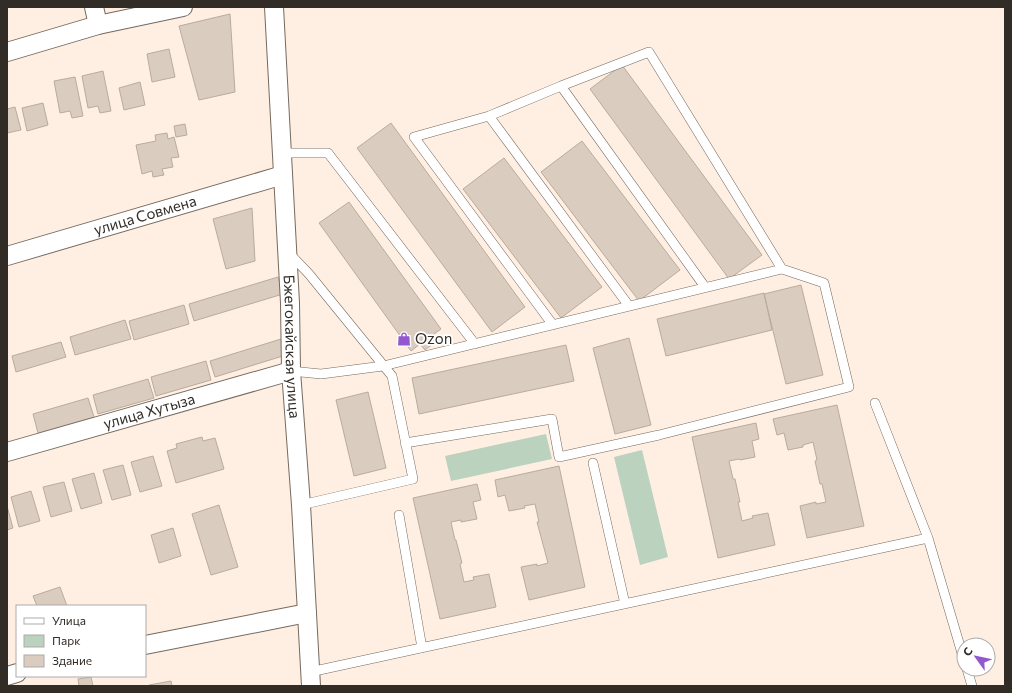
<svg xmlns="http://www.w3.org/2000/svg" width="1012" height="693" font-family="Commissioner,sans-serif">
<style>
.green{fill:#bbd2bf}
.building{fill:#daccbf;stroke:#b9ab9e}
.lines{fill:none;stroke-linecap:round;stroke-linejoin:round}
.lane-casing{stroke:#76695e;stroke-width:10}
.street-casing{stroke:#76695e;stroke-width:20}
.lane{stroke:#fff;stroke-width:9}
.street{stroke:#fff;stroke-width:18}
.labels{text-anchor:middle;stroke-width:3.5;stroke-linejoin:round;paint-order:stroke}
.street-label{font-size:15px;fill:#322c27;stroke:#fff}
.poi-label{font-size:15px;fill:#322c27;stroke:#fff;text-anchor:start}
</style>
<rect width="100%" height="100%" fill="#feefe2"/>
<path class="green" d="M546 434 552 459 451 481 445 456Z
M642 450 668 557 640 565 614 457Z"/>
<path class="building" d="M230 14 235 92 199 100 179 26Z
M169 49 175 77 152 82 147 54Z
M622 65 762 255 729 279 590 89Z
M103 71 111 111 100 113 98 106 88 108 82 76Z
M75 77 83 116 72 118 70 111 60 113 54 81Z
M140 82 145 105 124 110 119 88Z
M43 103 48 125 27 131 22 108Z
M15 107 21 130 7 133V109Z
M391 123 525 307 492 332 357 148Z
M185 124 187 135 176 137 174 126Z
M167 133 168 139 174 137 179 157 171 158 173 167 162 169 164 175 153 177 152 171 142 174 136 145 156 141 155 135Z
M582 141 680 270 639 301 541 172Z
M504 158 602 287 561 318 463 189Z
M349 202 441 329 434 334 438 340 425 350 420 344 411 351 319 223Z
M252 208 255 261 226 269 213 219Z
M278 277 283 294 194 321 189 304Z
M801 285 823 375 786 384 764 294Z
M764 293 772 330 666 356 657 319Z
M184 305 189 324 134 340 129 321Z
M125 320 131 339 75 355 70 337Z
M629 338 651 425 615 434 593 348Z
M281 339 286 355 215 377 210 361Z
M61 342 66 357 16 372 12 356Z
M566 345 574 381 419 414 412 378Z
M206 361 211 380 156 396 151 377Z
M148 379 154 398 98 414 93 395Z
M368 392 386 468 354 476 336 400Z
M88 398 94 417 38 433 33 414Z
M837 405 864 526 807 538 800 506 816 502V504L826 502 822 484H820L815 461 817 460 813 442 803 445V447L788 450 784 433 777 435 773 419Z
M756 423 759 439 752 441 755 457 740 460 739 459 729 461 733 479H735L740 502H738L742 521 753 518 752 516 768 513 775 545 718 558 692 437Z
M202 437 203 441 215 438 224 469 176 483 167 451 177 448 176 444Z
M153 456 162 486 140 492 131 462Z
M123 465 131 495 112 500 103 470Z
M559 466 585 587 529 600 521 567 537 564V566L548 563 537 522H539L535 504 524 506 525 508 509 511 505 495 498 497 495 480Z
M94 473 102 503 81 509 72 479Z
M64 482 72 511 51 517 43 487Z
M477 484 481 500 473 502 477 519 461 522V520L451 522 455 540H456L462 563 460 564 464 582 474 580 473 577 489 574 496 607 440 619 413 498Z
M31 491 40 521 19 527 11 497Z
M219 505 238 567 211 575 192 514Z
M7 506 13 528 7 530Z
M173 528 181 556 159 563 151 535Z
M60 587 67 606H37L33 596Z
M91 677 93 686H79L78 679Z
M171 681 172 686H149V685Z"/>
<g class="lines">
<g class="lane-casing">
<path id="lane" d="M561 86 705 287
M489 116 629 306
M282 153H328L475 344
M288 252 309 274 392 376 413 479 301 505
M291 371 321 374 383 366 782 269 649 52 561 86 489 116 414 137 553 325
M875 403 928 538
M405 443 552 419 559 457 659 435 849 387 824 283 782 269
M593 463 625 604
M399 515 422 648
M967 669 972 686
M310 672 928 538 964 660"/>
</g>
<g class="street-casing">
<g id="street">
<path d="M94 7 98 25"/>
<path id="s1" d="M274 7 290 303 291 371 301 505 311 686"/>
<path d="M7 52 98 25 183 7"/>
<path id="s2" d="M7 256 283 175"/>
<path id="s3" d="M7 452 291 371"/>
<path d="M145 645 307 613"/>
<path d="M7 676 17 673"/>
</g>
</g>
<use href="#lane" class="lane"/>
<use href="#street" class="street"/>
</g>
<defs>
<g id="shop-bare" transform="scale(1.08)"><path d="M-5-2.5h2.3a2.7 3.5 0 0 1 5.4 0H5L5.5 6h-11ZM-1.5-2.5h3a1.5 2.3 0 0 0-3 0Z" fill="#9357ce" stroke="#fff" stroke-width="2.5" paint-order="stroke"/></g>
</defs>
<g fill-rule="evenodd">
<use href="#shop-bare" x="404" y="339"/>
</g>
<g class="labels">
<g class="street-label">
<text dy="5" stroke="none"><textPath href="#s2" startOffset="144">улица Совмена</textPath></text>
<text dy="5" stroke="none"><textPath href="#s1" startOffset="340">Бжегокайская улица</textPath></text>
<text dy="5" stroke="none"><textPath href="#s3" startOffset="148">улица Хутыза</textPath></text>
</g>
<g class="poi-label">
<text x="415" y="344">Ozon</text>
</g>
</g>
<rect width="1012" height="693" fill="none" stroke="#322c27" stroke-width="16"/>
<rect x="16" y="605" width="130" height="72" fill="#ffffff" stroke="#adaba9"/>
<rect x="24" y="618" width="20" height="6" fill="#ffffff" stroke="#adaba9"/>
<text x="52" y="625" font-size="12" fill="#322c27">Улица</text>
<rect x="24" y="635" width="20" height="12" fill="#bbd2bf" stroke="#adaba9"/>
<text x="52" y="645" font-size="12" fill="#322c27">Парк</text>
<rect x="24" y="655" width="20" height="12" fill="#daccbf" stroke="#adaba9"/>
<text x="52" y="665" font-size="12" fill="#322c27">Здание</text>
<g transform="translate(976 657) rotate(303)"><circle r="19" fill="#ffffff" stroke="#adaba9"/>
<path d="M0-3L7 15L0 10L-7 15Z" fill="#9357ce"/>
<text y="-6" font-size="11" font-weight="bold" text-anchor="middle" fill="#322c27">С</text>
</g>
</svg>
